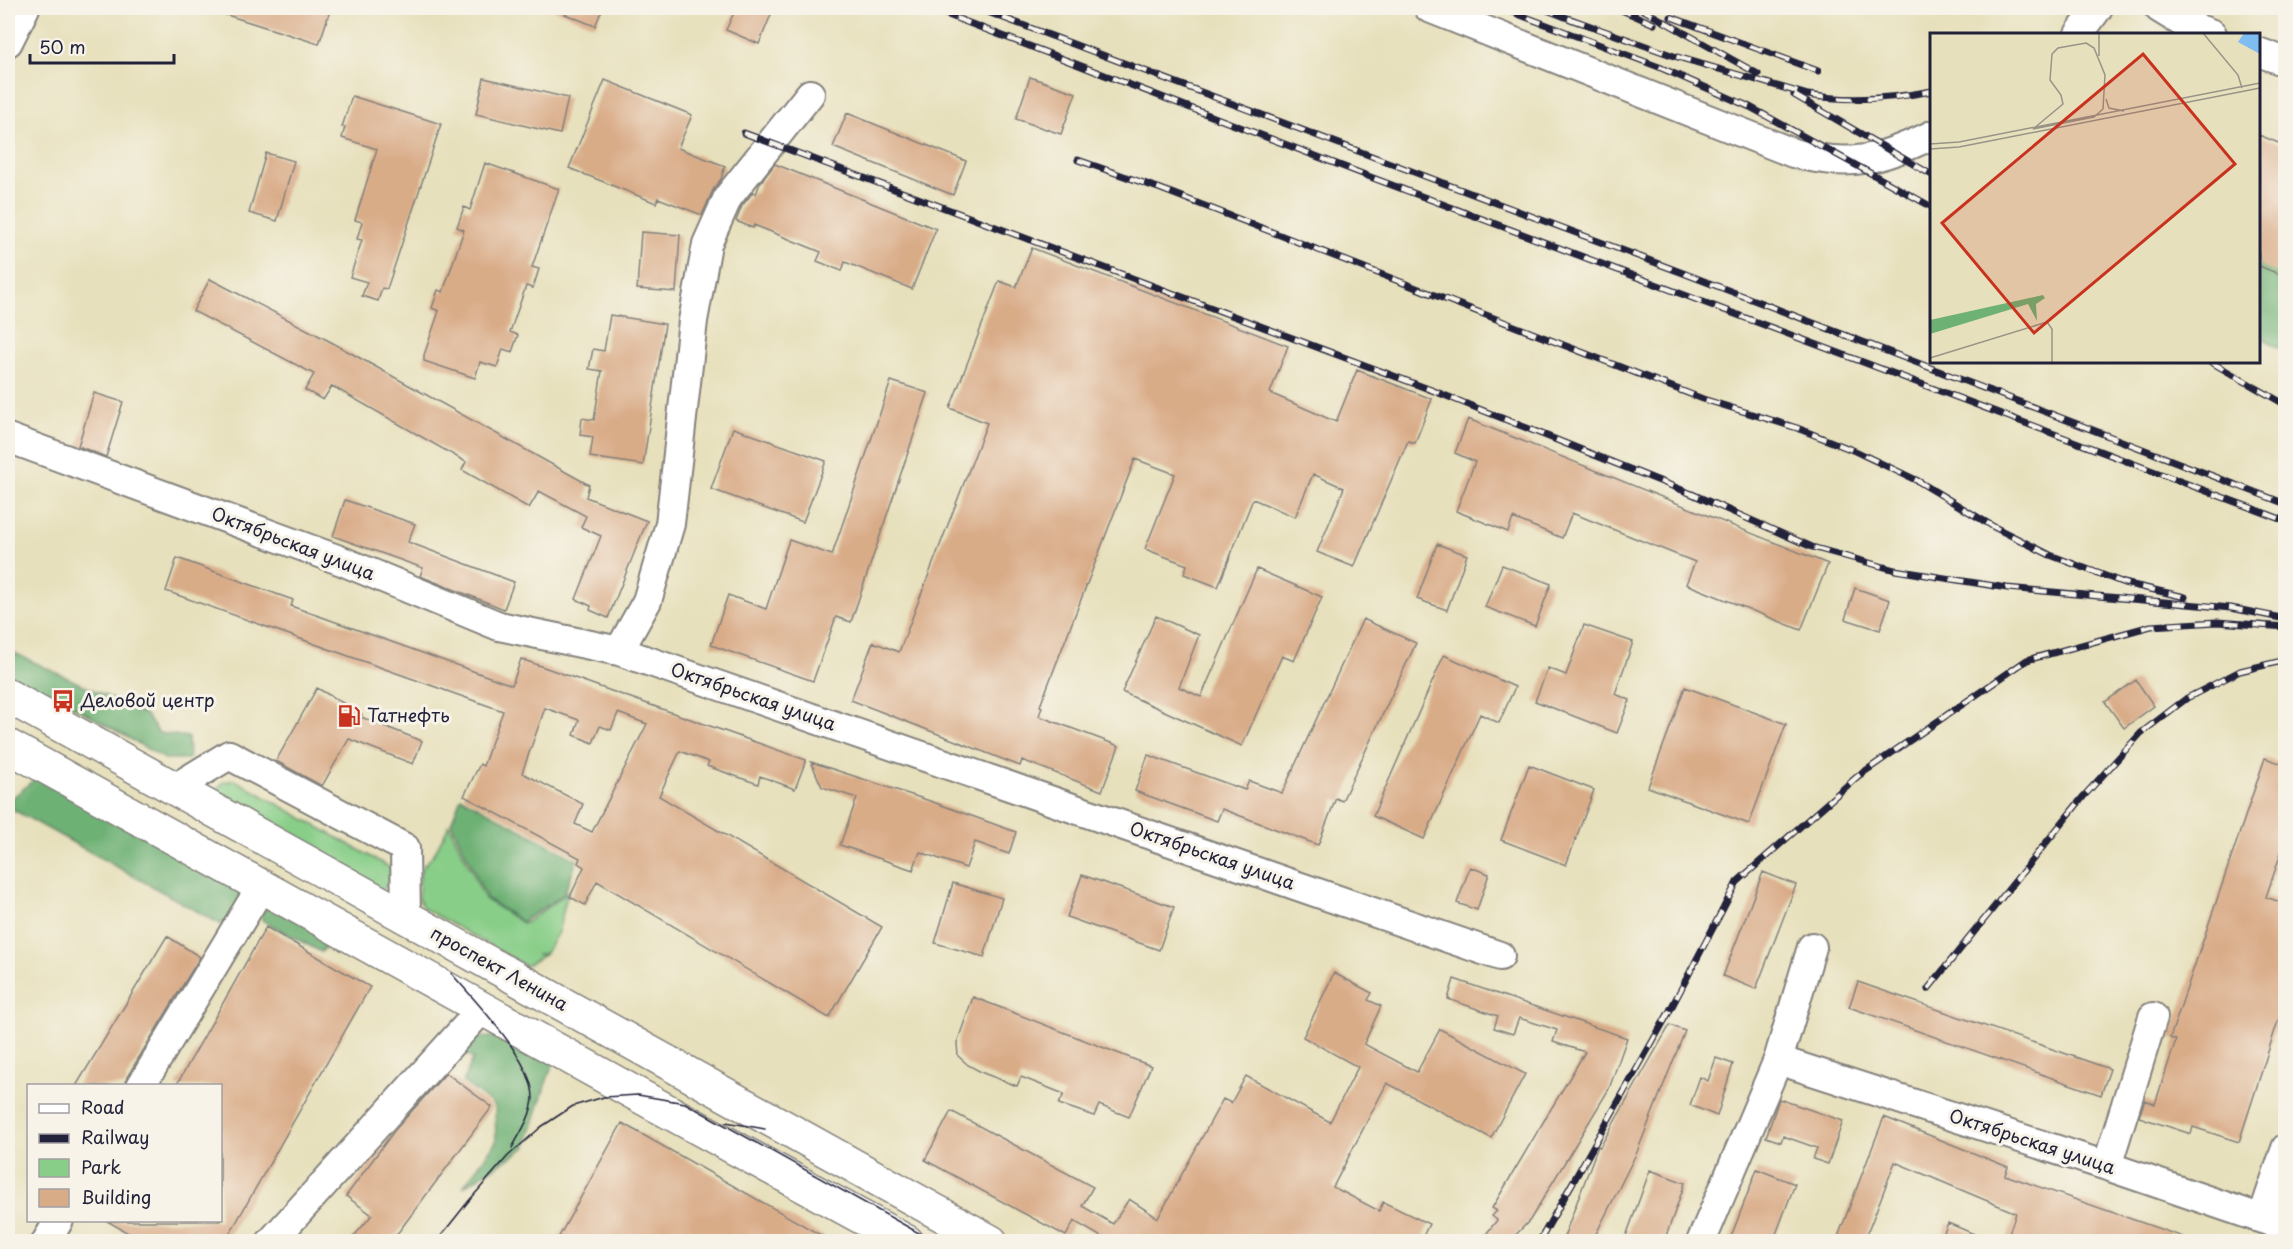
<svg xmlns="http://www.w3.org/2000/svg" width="2293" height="1249" font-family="'Playpen Sans',sans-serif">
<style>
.green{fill:#88ce88;stroke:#557862;stroke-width:1.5}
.forest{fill:#6eb174;stroke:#486a58;stroke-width:1.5}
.building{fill:#d9ac88;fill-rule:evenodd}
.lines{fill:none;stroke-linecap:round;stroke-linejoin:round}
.minor-casing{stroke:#84817c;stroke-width:32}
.major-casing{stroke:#84817c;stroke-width:36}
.minor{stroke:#fff;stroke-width:28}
.major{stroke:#fff;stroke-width:33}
.tram{stroke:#22223b;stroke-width:1.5}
.rail-casing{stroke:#22223b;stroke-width:7}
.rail{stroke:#f7f3e8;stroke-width:4.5;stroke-dasharray:14;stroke-linecap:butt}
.labels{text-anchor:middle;stroke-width:6;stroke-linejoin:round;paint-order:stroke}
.street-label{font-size:18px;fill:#22223b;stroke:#f7f3e8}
.poi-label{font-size:18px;fill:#22223b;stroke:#f7f3e8;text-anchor:start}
.inset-road{fill:none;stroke:#989488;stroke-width:1.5}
.view{fill:#c8321e;fill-opacity:0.15;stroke:#c8321e;stroke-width:3}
.inset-edge{fill:none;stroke:#22223b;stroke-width:3}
</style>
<rect width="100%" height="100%" fill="#f7f3e8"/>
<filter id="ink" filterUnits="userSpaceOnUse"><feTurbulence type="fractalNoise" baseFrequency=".0167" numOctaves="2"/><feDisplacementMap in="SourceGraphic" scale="12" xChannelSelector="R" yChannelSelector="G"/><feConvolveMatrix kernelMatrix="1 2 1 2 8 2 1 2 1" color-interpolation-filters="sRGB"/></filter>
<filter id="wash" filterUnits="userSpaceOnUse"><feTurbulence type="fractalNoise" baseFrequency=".008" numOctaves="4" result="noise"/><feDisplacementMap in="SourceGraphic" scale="24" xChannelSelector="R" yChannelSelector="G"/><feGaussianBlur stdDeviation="1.35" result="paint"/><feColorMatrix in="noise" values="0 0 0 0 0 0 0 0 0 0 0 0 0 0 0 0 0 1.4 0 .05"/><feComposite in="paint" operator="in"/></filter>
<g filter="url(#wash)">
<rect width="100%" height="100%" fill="#e7e0bc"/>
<path class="green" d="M235 780 391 868 389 883 379 893 215 794 223 782Z
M449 825 485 899 522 923H526L568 892 558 932 546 953 536 955 546 954 526 966 423 908 418 897 421 869 434 854Z"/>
<path class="forest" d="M2259 260 2285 271V352L2259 336Z
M8 650 145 714 159 733 188 737 189 759H165L80 710 9 676Z
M36 778 248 892 229 929 12 809 10 800Z
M461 797 577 860 564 894 522 922 487 899 451 823Z
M275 905 334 939 321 952 262 920 261 911Z
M504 1031 553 1062 525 1148 463 1187 496 1142 495 1106 463 1082 473 1058 457 1049 466 1032 487 1038Z"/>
<g id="blocks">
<path class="building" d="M215 8H331L319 44 214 11Z
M550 8H603L595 26Z
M736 8H762L772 12 759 44 726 30Z
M1030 77 1076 93 1061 134 1016 119Z
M484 78 568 98 560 134 476 114Z
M605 80 692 115 678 148 725 166 721 179 713 190 702 215 658 198 656 203 569 168Z
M352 96 441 124 387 289 382 288 378 301 362 296 367 282 350 277 362 240 357 239 362 222 355 220 377 149 342 138 345 127H342Z
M847 113 966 161 953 195 833 147Z
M2259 135 2286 146V277L2259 266Z
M266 153 294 161 277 221 249 213Z
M485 163 559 189 532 267 539 269 533 288 526 286 510 332 518 335 512 352 503 349 497 367 480 362 475 378 424 361V355L439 311 432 308 438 290 443 292 464 230 457 227 464 207 470 210Z
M775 164 936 229 912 289 845 262 842 271 817 261 821 252 754 225 753 228 736 221 742 206 753 192 756 194 760 183Z
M641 232 680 235 676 292 637 289Z
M1032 248 1288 346 1270 393 1336 422 1357 370 1432 399 1415 443 1408 441 1354 567 1317 552 1344 488 1313 474 1295 517 1253 499 1218 587 1184 574 1187 565 1145 549 1175 474 1135 459 1040 706 1042 707 1039 716 1119 746 1102 791 1022 760 1020 766 851 700 873 642 899 652 987 423 950 408 999 281 1016 287Z
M210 279 331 342 589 485 586 497 647 521 608 618 590 610 591 606 576 599 601 536 581 527 586 516 539 491 529 508 462 470 466 462 332 386 323 400 305 390 314 374 193 311Z
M610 315 665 324 643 465 590 457 593 437 580 435 582 418 594 420 602 371 589 369 593 349 604 351Z
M891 381 928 393 851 622 836 617 813 681 711 645 728 595 766 609 789 540 832 555Z
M94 393 123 402 106 457 78 446Z
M1468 419 1828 564 1801 630 1686 584 1695 562 1572 513 1562 538 1513 518 1508 532 1456 511 1475 462 1455 453Z
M733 428 826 461 803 522 711 489Z
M345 500 415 524 408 542 514 582 504 609 420 576 423 568 333 536Z
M1437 544 1467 555 1447 610 1417 599Z
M177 558 293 600 291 606 512 685 521 659 806 760 795 789 760 776 758 784 707 766 709 762 680 751 659 796 882 927 829 1018 597 881 585 905 570 897 584 867 578 863 580 858 464 796 480 764 483 766 503 711 166 591ZM545 708 579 720 574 735 593 743 600 726 611 730 618 713 647 724 592 832 575 824 583 804 522 773Z
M1502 565 1551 584 1535 626 1485 607Z
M1257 569 1322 597 1294 661 1282 656 1242 746 1122 692 1156 616 1199 635 1179 687 1201 697Z
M1855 588 1890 600 1880 630 1845 619Z
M1363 619 1416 643 1342 801 1336 798 1318 845 1222 809 1217 821 1135 791 1148 755 1245 790 1249 781 1282 793Z
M1584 625 1633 642 1615 694 1630 700 1617 733 1535 701 1548 668 1566 675Z
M1444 655 1515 687 1499 723 1480 714 1424 839 1373 816Z
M2136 680 2154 706 2124 728 2105 702Z
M1685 687 1786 724 1749 824 1648 787Z
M317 688 362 714 361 717 422 741 413 764 349 739 322 786 276 761Z
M2265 758 2286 765V838L2266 897 2286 904V996L2239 1142 2193 1127 2191 1134 2139 1117 2145 1100 2155 1104 2176 1040 2170 1038Z
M811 762 933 802 1016 832 1009 854 975 842 966 868 920 852 913 870 840 845 857 798 822 787Z
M1529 765 1594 790 1566 865 1501 840Z
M1470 867 1489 874 1477 910 1457 903Z
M1763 872 1796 885 1756 989 1723 976Z
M1082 875 1174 907 1159 950 1067 917Z
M953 883 1002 898 984 957 935 943Z
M266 927 370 987 225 1242H144L107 1221H220V1086H176Z
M167 936 200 957 127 1077 125 1086H76Z
M1334 973 1372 993 1368 1000 1381 1006 1364 1044 1417 1072 1440 1029 1525 1074 1491 1138 1387 1083 1333 1187 1379 1211 1383 1202 1429 1224 1420 1242H1110L1074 1221 1066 1236 925 1160 951 1111 1093 1187 1082 1206 1113 1224 1129 1199 1158 1218 1223 1099 1231 1103 1246 1076 1330 1122 1358 1067 1303 1037Z
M1454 979 1627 1038 1609 1089 1530 1220 1509 1242H1480L1497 1220 1492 1216 1497 1211 1492 1208 1585 1052 1553 1042 1557 1030 1519 1018 1513 1034 1494 1028 1498 1016 1448 999Z
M1858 982 2110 1069 2101 1095 1849 1007Z
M973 997 1151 1066 1129 1117 1099 1105 1094 1116 1059 1104 1064 1094 1021 1077 1017 1086 983 1073 968 1065 958 1056 957 1043Z
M1670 1025 1685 1031 1637 1152 1592 1242H1562L1598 1146 1600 1147Z
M1716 1058 1733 1064 1717 1116 1690 1105 1700 1077 1708 1081Z
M446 1073 492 1107 391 1242H349L372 1215 346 1196 394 1131Z
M1779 1099 1843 1121 1828 1164 1813 1159 1817 1148 1783 1136 1781 1142 1766 1137Z
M1884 1117 2008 1167 2005 1175 2189 1239V1242H2006L2016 1213 1895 1162 1864 1242H1836Z
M622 1123 833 1242H556Z
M1757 1169 1795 1184 1773 1242H1729Z
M1650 1170 1685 1183 1664 1242H1624Z
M1948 1223 1993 1242H1940Z"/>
</g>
</g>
<g filter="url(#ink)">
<use href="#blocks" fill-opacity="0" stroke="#84817c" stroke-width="1.5"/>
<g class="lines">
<g class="minor-casing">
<path id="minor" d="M1429 8 1793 153C1850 168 1880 160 1932 135
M2159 8 2185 24 2212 34
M2079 34 2098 8
M8 42 25 8
M2258 52 2286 62
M8 438 342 561 499 626 619 651 1500 956
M619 651 647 601 670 524 693 321 707 244 728 197 810 94
M175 788 229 755 405 848 406 916
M1778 1060 2107 1166 2286 1227
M141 1086 261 887
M2107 1166 2153 1017
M2262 1219 2286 1148
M46 1242 59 1220
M271 1242 482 1009
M1701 1242 1778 1060 1812 947"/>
</g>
<g class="major-casing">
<path id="major" d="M8 696 991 1242
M8 746 638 1095 907 1242"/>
</g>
<use href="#minor" class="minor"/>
<use href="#major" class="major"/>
<path class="tram" d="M451 973C475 1001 533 1060 533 1098 532 1116 520 1133 512 1148
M726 1122 765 1129
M436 1242 467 1203 508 1156 541 1127 573 1106 604 1097 638 1095 685 1103 935 1242"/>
<g class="rail-casing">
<path id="rail" d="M930 8 1373 178 2286 521
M977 8 1683 273 2286 504
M1502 8 1659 67 1750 107 1932 207
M1542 8 1578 22
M1617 8 1654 24
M1640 8 1758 74
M1671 17 1818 71
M1571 19 1674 56 1808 95C1850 102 1890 99 1932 91
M1794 95 1932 175
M744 133 1434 391 1692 494 1812 547 1895 570 2007 588 2231 608 2286 619
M1078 160 1161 189 1703 399 1797 428 1855 451 1918 481 1994 527 2050 555 2124 583 2185 597
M2211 362 2286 405
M1928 989 2083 797 2141 733 2187 698 2240 671 2286 660
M1539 1242 1668 1014 1737 882 1858 776 2027 660 2151 626 2217 622 2286 627"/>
</g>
<use href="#rail" class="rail"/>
</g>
</g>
<defs>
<g id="bus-bare" transform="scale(1.8)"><path d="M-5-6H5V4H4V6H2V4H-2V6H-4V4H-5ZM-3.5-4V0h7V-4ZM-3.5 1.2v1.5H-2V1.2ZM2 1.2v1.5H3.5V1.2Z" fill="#c8321e" stroke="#f7f3e8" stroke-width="2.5" paint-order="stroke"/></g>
<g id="fuel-bare" transform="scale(1.8)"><path d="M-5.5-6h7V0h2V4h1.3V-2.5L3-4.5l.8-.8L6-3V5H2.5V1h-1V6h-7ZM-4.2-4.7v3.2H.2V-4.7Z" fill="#c8321e" stroke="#f7f3e8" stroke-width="2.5" paint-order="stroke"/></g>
</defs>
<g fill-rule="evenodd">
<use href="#bus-bare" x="63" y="701"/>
<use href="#fuel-bare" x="349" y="716"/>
</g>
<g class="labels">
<g class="street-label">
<text transform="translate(293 544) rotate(21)" y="6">Октябрьская улица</text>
<text transform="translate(753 697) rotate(19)" y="6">Октябрьская улица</text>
<text transform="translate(1212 856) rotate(19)" y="6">Октябрьская улица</text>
<text transform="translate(499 969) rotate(29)" y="6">проспект Ленина</text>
<text transform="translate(2032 1142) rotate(18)" y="6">Октябрьская улица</text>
</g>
<g class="poi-label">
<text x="81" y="707">Деловой центр</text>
<text x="367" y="722">Татнефть</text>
</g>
</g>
<g transform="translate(1930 33)">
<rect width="330" height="330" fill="#e7e0bc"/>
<path d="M113 262 115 265 106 271 107 288 98 271 0 301V287Z" fill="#6eb174"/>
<path d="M314 0H330V21L308 9Z" fill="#7fbcf2"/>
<path class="inset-road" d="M169 0V23M273 0 308 42 312 55M156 10 164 15 175 42 173 76 164 84 103 96 133 71 131 62 120 47 122 21 128 15ZM176 66 179 75 194 78M0 111 29 109 330 50M0 116 29 114 330 55M0 325 117 289 122 296V330"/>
<path class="view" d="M213 21 305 131 104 300 12 190Z"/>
<rect width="330" height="330" class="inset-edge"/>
</g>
<rect width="2293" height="1249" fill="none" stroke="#f7f3e8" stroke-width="30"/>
<rect x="27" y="1084" width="195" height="138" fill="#f7f3e8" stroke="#a29fa3" stroke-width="1.5"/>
<rect x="39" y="1104" width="30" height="9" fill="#ffffff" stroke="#a29fa3" stroke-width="1.5"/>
<text x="81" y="1114" font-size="18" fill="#22223b">Road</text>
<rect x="39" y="1134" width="30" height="9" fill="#22223b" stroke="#a29fa3" stroke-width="1.5"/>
<text x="81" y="1144" font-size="18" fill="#22223b">Railway</text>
<rect x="39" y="1159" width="30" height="18" fill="#88ce88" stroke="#a29fa3" stroke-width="1.5"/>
<text x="81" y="1174" font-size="18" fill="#22223b">Park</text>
<rect x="39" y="1189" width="30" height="18" fill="#d9ac88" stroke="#a29fa3" stroke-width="1.5"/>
<text x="81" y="1204" font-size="18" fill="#22223b">Building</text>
<path d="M30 54v9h144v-9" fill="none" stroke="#22223b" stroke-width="3"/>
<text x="39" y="54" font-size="18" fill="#22223b" stroke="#f7f3e8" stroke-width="4.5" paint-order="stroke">50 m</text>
</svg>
